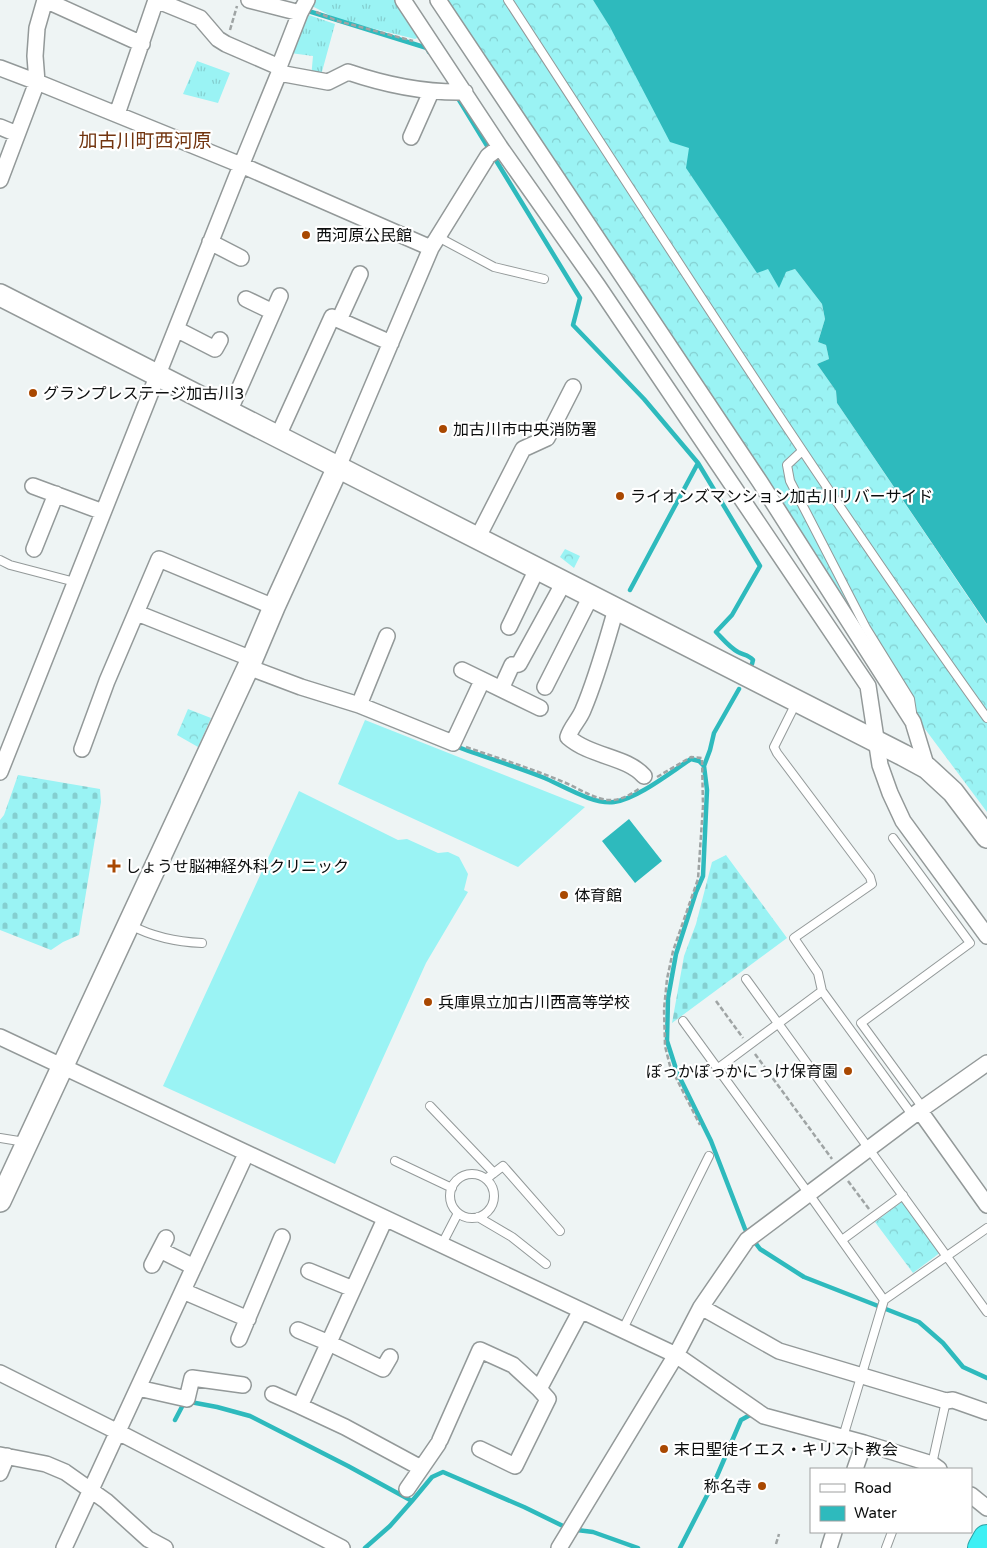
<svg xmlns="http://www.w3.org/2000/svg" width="987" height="1548" font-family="'Varela Round','Noto Sans JP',sans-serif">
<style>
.grass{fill:url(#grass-tufts)}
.forest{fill:url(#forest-crowns)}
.cemetery{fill:url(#cemetery-stones)}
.pitch{fill:#9af3f4}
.water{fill:#2ebabd}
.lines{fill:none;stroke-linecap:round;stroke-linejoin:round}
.stream{stroke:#2ebabd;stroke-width:4.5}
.lane-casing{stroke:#939999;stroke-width:10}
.street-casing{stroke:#939999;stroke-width:18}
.secondary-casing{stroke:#939999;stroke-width:24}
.highway-casing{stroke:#2ca1a4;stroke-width:30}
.path{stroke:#9fa4a4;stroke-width:2.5;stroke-dasharray:5 2.5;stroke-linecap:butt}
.lane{stroke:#fff;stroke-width:8}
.street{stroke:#fff;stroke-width:15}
.secondary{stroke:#fff;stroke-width:21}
.highway{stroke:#3ef0f4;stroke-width:28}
.poi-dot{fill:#a94801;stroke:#fff;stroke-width:2}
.labels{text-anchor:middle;stroke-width:4.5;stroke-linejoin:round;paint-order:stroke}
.poi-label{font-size:16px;fill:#0c0e0e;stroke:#fff;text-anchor:start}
.quarter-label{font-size:19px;fill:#72340f;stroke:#fff}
</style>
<defs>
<pattern id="grass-tufts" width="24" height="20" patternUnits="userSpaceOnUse" patternTransform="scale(1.25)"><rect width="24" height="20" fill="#9af3f4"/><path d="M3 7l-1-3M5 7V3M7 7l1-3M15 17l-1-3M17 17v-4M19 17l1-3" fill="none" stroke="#84cfd0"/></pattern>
<pattern id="forest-crowns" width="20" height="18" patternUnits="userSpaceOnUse" patternTransform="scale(1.25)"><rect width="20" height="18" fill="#9af3f4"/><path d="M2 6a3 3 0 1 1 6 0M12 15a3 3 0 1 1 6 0" fill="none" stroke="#84cfd0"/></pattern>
<pattern id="cemetery-stones" width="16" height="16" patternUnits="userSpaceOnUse" patternTransform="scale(1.25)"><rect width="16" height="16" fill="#9af3f4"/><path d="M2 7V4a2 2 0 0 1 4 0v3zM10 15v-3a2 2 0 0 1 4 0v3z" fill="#84cfd0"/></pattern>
</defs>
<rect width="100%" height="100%" fill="#eef4f4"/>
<path class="grass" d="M312 0H397L421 36 415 39 339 20 310 5Z
M306 14 335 24 320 79 311 78 313 56 290 53Z
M197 61 230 73 218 103 183 94Z"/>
<path class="forest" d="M443 0H593L768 269 786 272 795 269 822 304 825 319 818 342 826 345 829 359 817 364 836 391 837 403 987 625V812L916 717Z
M565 549 580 556 574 568 560 557Z
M188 709 211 718 198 747 177 735Z
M903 1201 941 1252 913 1273 875 1222Z"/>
<path class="cemetery" d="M18 775 100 789 101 802 79 935 63 942 51 950 0 930V820L4 815Z
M726 855 787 938 672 1023 684 956 696 924 712 862Z"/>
<path class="pitch" d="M365 720 585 807 518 867 338 784Z
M299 791 398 840 407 839 438 853 448 852 459 857 468 874 464 890 468 892 426 963 335 1164 163 1086Z"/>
<path class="water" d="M593 0H987V624L837 403 836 391 817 364 829 359 826 345 818 342 825 319 822 304 795 269 786 272 779 288 768 269 757 273 686 168 689 148 670 142 610 27Z
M629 819 662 861 635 883 602 841Z"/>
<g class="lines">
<path class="stream" d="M305 10 427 48 429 52
M456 95 580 298 573 325 644 399 698 463 630 590
M698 463 760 566 732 615 716 632C723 639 729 647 738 652 744 655 749 655 753 660L752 664
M739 689 714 733 710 750 704 766 707 790 703 876 696 892 676 954 668 998 667 1041 677 1072 711 1141 745 1229 760 1249 804 1277 919 1322 943 1343 963 1367 987 1378
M455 746C484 757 514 766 542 777 562 785 593 805 614 802 637 799 671 772 691 759L699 761 704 766
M175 1420 185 1401 217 1407 250 1416 348 1466 412 1501 432 1477 443 1472 524 1507 563 1526
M577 1530 593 1532 638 1548
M365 1548 390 1526 412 1501
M680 1548 717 1476 741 1420 750 1415"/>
<g class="lane-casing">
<path id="lane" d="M508 0C665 241 819 484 987 718
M438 237 494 267 544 279
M802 451 787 465 790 481 866 628 910 699 912 712
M0 560 10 565 75 582
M796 703 774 747 777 753 870 877 872 884 794 938 818 973 822 991 913 1116
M893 838 970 943 861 1023 923 1108
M130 925C153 937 177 942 202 943
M746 979 987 1312
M683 1021 809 1194 884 1300
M717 1069 822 991
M430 1106 494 1173
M0 1138 25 1142
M395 1161 452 1188
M450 1196a22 22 0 1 1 44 0a22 22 0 1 1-44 0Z
M486 1179 503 1166 560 1231
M478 1217 512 1237 546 1264
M842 1240 903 1195
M441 1246 458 1213
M622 1331 709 1156
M843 1437 884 1300 987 1228
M932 1464 946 1401
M886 1548 892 1532"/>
</g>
<g class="street-casing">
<path id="street" d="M45 0 142 44
M156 0 200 18 218 39 226 44 279 67
M249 0 300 13
M403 0 500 147 598 286 868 686 880 765 890 793 903 821 987 936
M438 0 760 482 913 722 927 768
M0 68 37 82 35 56 37 28 45 0
M279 73 328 82 348 72C386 85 425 93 465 92
M117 114 156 0
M0 127 17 134
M411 137 431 92
M0 180 37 82 241 165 431 248
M210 242 241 258
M246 299 273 312
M339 320 360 274
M176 329 215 349 220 340
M229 412 280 296
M278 436 332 317 391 343
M338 467 431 248 488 156 500 147
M33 486 103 512
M477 539 523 449 547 438 573 387
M34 549 56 494
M616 609C606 643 597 677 583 710 579 720 571 727 568 737 591 757 626 756 644 776
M137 613 252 659
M509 627 537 569
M248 667 301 687 359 705 453 743 482 681
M462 670 540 708
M545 687 591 596
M501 689 512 665 519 664 564 582
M359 705 387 636
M82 749 107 681 159 559 274 607
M0 772 236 178 279 73V67L300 13 307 0
M0 1037 676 1355 764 1416 864 1443 932 1464 939 1469
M920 1111 987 1205
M385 1219 300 1406 345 1427 421 1468
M160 1250 194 1267
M152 1265 166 1238
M309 1271 353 1289
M183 1291 248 1319
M701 1307 779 1351 946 1401 953 1400 987 1412
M298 1330 329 1343 383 1369 390 1357
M239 1339 282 1237
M0 1373 118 1432 342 1548
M138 1388 187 1399 192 1378 243 1385
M273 1394 300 1406
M440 1440 480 1350 513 1365 539 1389
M480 1449 515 1466 548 1399 539 1389 580 1312
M0 1455 46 1464 65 1472 106 1501 148 1539 165 1548
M855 1469 864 1443
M0 1473 7 1456
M407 1489 438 1444
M971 1495 987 1508
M64 1548 246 1154
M559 1548 676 1355 701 1307 747 1240 923 1108 987 1063
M829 1548 834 1532"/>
</g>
<g class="secondary-casing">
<path id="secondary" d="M0 295 903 755 927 768 953 792 987 837
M0 1201 252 659 274 607 338 467"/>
</g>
<g class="highway-casing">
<path id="highway" d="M982 1548 987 1539"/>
</g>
<path class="path" d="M316 12 338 21 413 41
M230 30 237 6
M466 747C498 758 530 768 561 781 577 787 591 798 608 800 620 801 630 795 640 788
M657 777 691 757 702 758 703 806 698 879 673 951 667 979 664 1009 665 1046 670 1066 700 1125
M716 1001 743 1038
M755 1054 832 1159
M848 1181 869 1209
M776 1544 779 1534"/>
<use href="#lane" class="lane"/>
<use href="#street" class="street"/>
<use href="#secondary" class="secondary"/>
<use href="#highway" class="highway"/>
</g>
<g class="poi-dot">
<circle cx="306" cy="235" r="5"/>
<circle cx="33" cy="393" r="5"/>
<circle cx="443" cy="429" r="5"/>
<circle cx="620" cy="496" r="5"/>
<path d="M111.5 858.5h5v5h5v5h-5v5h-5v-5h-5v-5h5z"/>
<circle cx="564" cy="895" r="5"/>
<circle cx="428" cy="1002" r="5"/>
<circle cx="848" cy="1071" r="5"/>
<circle cx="664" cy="1449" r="5"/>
<circle cx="762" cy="1486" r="5"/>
</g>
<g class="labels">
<g class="poi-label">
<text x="316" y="241">西河原公民館</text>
<text x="43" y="399">グランプレステージ加古川3</text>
<text x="453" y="435">加古川市中央消防署</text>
<text x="630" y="502">ライオンズマンション加古川リバーサイド</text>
<text x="125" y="872">しょうせ脳神経外科クリニック</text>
<text x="574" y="901">体育館</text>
<text x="438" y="1008">兵庫県立加古川西高等学校</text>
<text x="838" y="1077" text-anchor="end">ぽっかぽっかにっけ保育園</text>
<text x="674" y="1455">末日聖徒イエス・キリスト教会</text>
<text x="752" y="1492" text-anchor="end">称名寺</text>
</g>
<g class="quarter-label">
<text x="145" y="147">加古川町西河原</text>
</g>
</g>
<rect x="810" y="1468" width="162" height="65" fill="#ffffff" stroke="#9e9f9f"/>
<rect x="820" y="1484" width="25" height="8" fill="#ffffff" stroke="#9e9f9f"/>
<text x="854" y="1493" font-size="15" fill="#0c0e0e">Road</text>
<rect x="820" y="1506" width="25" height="15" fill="#2ebabd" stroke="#9e9f9f"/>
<text x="854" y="1518" font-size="15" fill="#0c0e0e">Water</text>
</svg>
